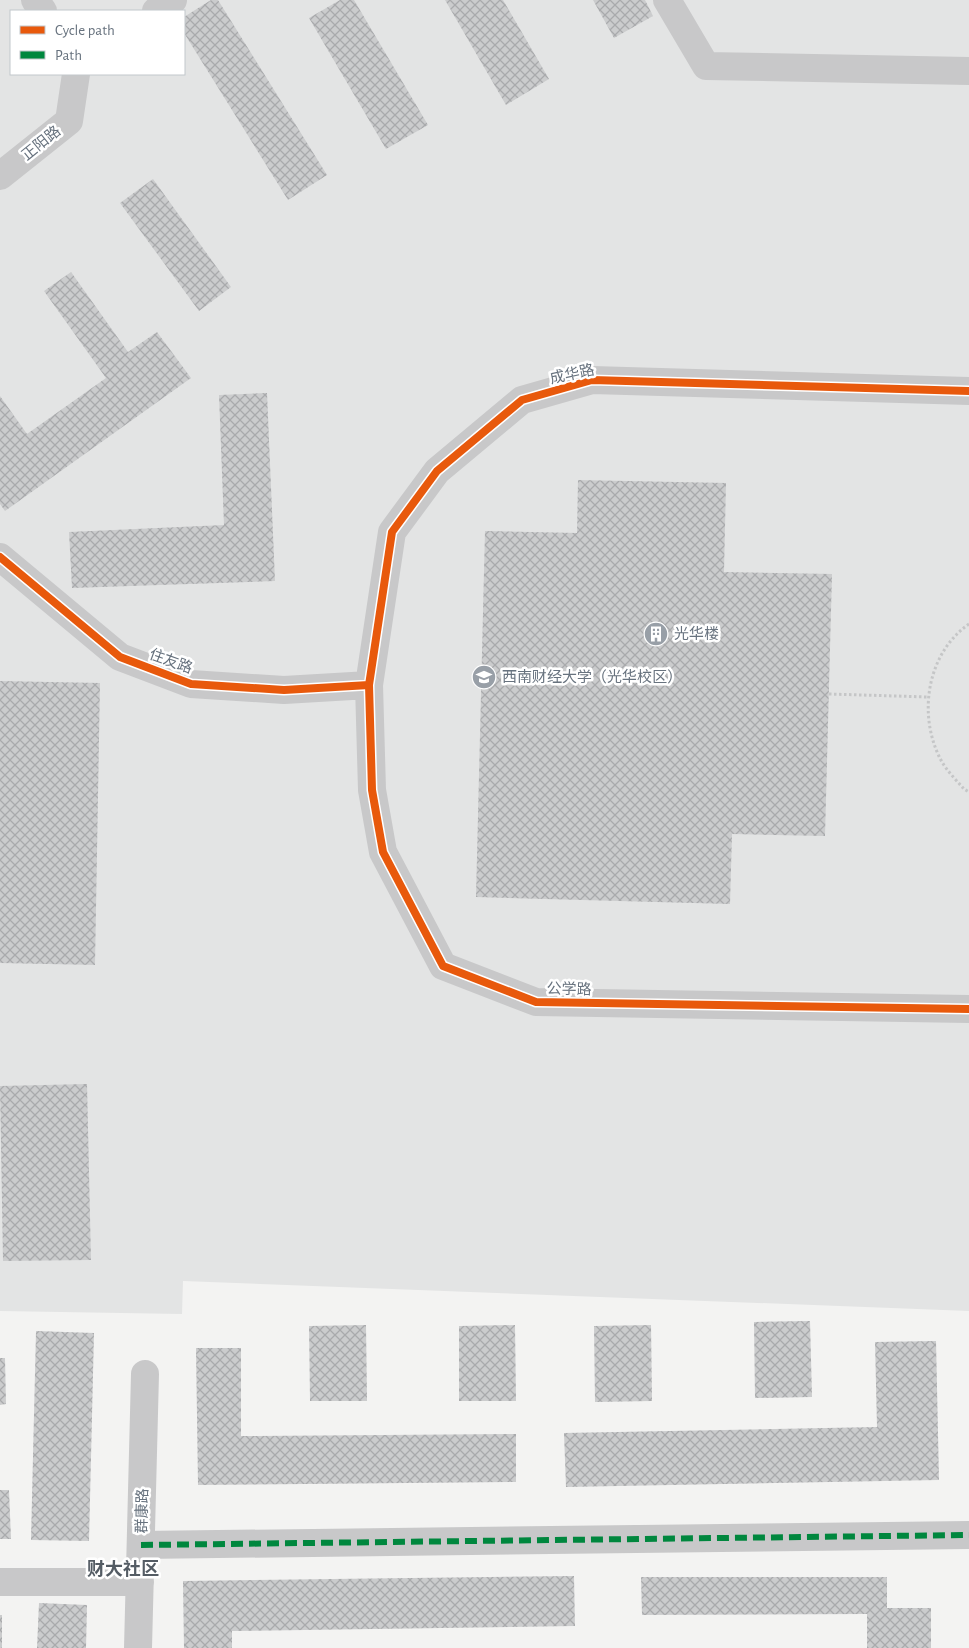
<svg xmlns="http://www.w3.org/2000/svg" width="969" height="1648" font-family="'Alegreya Sans','Noto Sans SC',sans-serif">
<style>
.built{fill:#e3e4e4;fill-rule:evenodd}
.building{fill:url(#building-cross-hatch)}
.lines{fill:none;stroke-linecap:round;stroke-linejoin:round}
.path{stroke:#c5c6c7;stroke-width:3;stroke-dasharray:2.5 2.5;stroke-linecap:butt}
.minor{stroke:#c8c8c9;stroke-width:28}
.quiet{stroke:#00873e;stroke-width:6;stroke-dasharray:12 6;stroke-linecap:butt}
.cycleway-casing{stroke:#fff;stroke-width:11}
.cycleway{stroke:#e8590c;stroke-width:8}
.labels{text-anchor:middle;stroke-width:5;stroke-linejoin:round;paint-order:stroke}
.street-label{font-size:15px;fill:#67727e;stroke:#fff}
.poi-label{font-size:15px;fill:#67727e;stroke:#fff;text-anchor:start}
.quarter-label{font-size:18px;font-weight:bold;fill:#545c64;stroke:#fff}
</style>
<defs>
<pattern id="building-cross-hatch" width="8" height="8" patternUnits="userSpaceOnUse" patternTransform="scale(1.25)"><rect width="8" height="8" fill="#cbcccd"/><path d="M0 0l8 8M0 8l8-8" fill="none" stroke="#a9aaac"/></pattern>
</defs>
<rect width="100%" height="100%" fill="#f3f3f2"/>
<path class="built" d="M0 0H969V1311L183 1281 182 1314 0 1311ZM11 11H184V74H11Z"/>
<path class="building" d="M211 0H218L327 175 288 200 184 33V17Z
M340 0H354L428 125 386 149 309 18Z
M445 0H503L549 79 506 105Z
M593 0H645L653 16 614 38Z
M153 179 231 287 199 311 120 203Z
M71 272 128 352 157 332 191 378 5 511 0 504V396L27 434 106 378 44 291Z
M267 393 275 581 72 588 69 532 224 525 219 395Z
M578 480 726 483 724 572 832 574 825 836 732 834 730 904 476 897 485 531 577 533Z
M0 681 100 683 95 965 0 963Z
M87 1084 91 1260 3 1261 0 1086Z
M810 1321 812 1397 755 1398 754 1322Z
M366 1325 367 1401H310L309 1326Z
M515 1325 516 1401H459V1326Z
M651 1325 652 1401 595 1402 594 1326Z
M36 1331 94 1333 89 1541 31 1540Z
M936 1341 939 1480 566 1487 564 1433 877 1427 875 1342Z
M196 1348H241V1436L516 1434V1482L198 1485Z
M0 1358H5L6 1404 0 1405Z
M0 1490H9L11 1539H0Z
M574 1576 575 1626 232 1631V1648H184L183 1581Z
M641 1577H887V1608H931V1648H867V1614L642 1615Z
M39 1603 87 1605 86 1648H37Z
M0 1615H2V1648H0Z"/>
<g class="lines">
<path class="path" d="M969 624C926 654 917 717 942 762 948 772 957 781 964 789L969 792
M829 694 928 697"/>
<path class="minor" d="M35 0 43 11
M667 0 706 66 969 71
M156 11 173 0
M0 176 69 121 76 74
M969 391 592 380 522 400 437 471 392 532 369 685 372 790 383 852 443 966 536 1002 969 1009
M0 557 120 657 191 684 284 690 369 685
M141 1545 969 1535
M0 1582H140
M138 1648 145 1374"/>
<path class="quiet" d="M141 1545 969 1535"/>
<g class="cycleway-casing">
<path id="cycleway" d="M969 391 592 380 522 400 437 471 392 532 369 685 372 790 383 852 443 966 536 1002 969 1009
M0 557 120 657 191 684 284 690 369 685"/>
</g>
<use href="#cycleway" class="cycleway"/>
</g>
<defs>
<g id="building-disc" transform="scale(1.25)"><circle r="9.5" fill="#989fa7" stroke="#fff"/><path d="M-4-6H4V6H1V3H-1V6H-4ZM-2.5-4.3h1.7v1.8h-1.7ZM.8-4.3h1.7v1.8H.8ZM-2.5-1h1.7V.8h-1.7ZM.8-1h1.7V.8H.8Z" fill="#fff"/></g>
<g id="university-disc" transform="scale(1.25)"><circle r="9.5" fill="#989fa7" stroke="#fff"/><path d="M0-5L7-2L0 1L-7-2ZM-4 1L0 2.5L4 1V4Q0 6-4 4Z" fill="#fff"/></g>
</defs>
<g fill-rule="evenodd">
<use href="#building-disc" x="656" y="634"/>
<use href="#university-disc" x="484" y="677"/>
</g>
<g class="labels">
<g class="street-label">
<text transform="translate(41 143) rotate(-39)" y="5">正阳路</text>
<text transform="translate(572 374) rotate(-12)" y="5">成华路</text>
<text transform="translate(171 661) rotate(20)" y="5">住友路</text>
<text transform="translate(569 989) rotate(1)" y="5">公学路</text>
<text transform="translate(142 1511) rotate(-89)" y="5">群康路</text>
</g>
<g class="poi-label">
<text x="674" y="639">光华楼</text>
<text x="502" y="682">西南财经大学（光华校区）</text>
</g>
<g class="quarter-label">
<text x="123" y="1575">财大社区</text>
</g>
</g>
<rect x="10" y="10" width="175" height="65" fill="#ffffff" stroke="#c2c7cb"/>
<rect x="20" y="26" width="25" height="8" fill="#e8590c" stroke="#c2c7cb"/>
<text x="55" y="35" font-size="15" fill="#67727e">Cycle path</text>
<rect x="20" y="51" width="25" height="8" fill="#00873e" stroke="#c2c7cb"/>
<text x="55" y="60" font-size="15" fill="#67727e">Path</text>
</svg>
